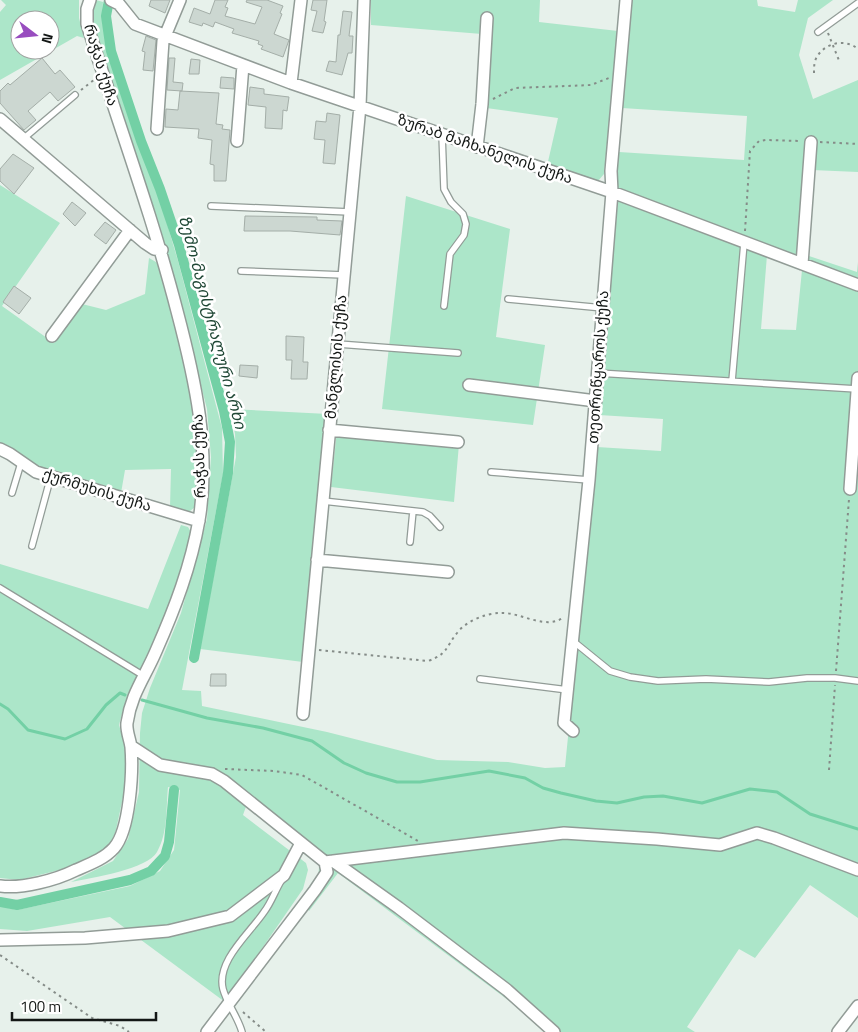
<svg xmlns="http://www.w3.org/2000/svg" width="858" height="1032" font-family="'Titillium Web','Noto Sans Georgian',sans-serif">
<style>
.green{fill:#ace6c9;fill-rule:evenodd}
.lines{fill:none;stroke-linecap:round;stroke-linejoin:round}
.stream{stroke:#73d0a5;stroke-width:3}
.canal{stroke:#73d0a5;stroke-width:10}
.building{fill:#ccd7d1;stroke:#a4aea8}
.service-casing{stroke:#929c97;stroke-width:8}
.minor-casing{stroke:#929c97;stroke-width:14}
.path{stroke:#858c88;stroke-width:2;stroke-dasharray:2.5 4;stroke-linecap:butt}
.service{stroke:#fff;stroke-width:5.5}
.minor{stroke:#fff;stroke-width:11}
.labels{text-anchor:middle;stroke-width:5;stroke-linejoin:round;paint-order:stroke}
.street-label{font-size:15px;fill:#131715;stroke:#fff}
.water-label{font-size:16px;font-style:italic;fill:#1f4735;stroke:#fff}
</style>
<rect width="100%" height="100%" fill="#e7f1eb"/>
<path class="green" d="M1 0H79V18L84 38 77 36 0 80V12L6 5ZM20 20H50V50H20Z
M96 0 103 2 102 21 110 59 158 193 178 261 222 428 223 474 182 690 201 691 202 706 327 732 437 760 508 762 545 768 565 767 597 447 661 451 663 419 599 415 618 200 767 255 761 329 796 330 802 270 858 290V918L810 885 755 958 739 949 687 1027 695 1032H551L338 873 309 911 306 905 318 881 320 852 248 801 243 815 306 863 308 870 303 889 225 1002 110 917 27 931 0 929V906L17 910 130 886 160 871 174 850 180 790 168 787C166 808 168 833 157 852 148 869 91 878 71 882L113 861 128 839 139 792 140 733 142 713 150 688 181 613 207 519 211 457 207 409 165 246 92 18Z
M371 0H540L539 22 618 31 604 174 598 181 583 180 547 166 558 118 479 107 482 34 371 25Z
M630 0H757L758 6 795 12 798 0H833L808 18 799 55 813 99 858 80V172L812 170 806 255 857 272 858 262V280L616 191 619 152 744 160 747 116 622 108Z
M0 185 60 223 2 306 54 343 82 304 106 310 145 294 149 258 156 262 161 269 188 366 197 431 198 490 195 507 190 511H181L170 507 171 469 125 470 121 493 32 466 0 444Z
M406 196 510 229 496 337 545 345 533 425 382 409Z
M230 409 328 414 303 662 200 649 236 457 235 434Z
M337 430 459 444 454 502 331 487Z
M181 525 188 527 191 532 178 585 149 655 123 710 119 725 126 747V783L116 830 110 846 80 865 19 880 0 878V564L148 609Z"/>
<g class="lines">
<path class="stream" d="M142 700 207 718 263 728 312 741 344 763 366 773 397 782H420L489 771 525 778 543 788 561 793 596 801 617 803 644 797 663 796 702 803 750 789 777 792 810 814 858 829
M0 704 8 709 28 730 65 739 87 729 106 705 120 693 125 695"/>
<path class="canal" d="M109 0 106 16 111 51 141 141 160 189 179 245 224 411 230 442 228 473 194 658
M0 902 17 905 130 880 151 871 165 856 169 842 174 790"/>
</g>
<path class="building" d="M151 0H170L165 13 149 6Z
M215 0H228L225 7 228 8 225 16 255 24 262 7 246 2 247 0H267L283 6 280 13 282 14 274 34 289 40 283 57 261 49 263 46 258 44 259 41 232 33 234 29 215 22 213 27 203 23 202 26 189 22 194 8 210 14Z
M313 0H327L324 21 326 22 323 33 312 31 317 11 311 10Z
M343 11 352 12 349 36H353L352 53H348L342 75 326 71 329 61 336 62 338 35H340Z
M146 36 156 40 153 71 143 70 145 52 142 51Z
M42 58 55 74 60 70 75 87 58 101 50 92 28 111 36 120 24 130 0 103V91L8 83 10 85Z
M169 58H175L173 82 183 83 182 91 167 90Z
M191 59 200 60 199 74H189Z
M221 77 234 78V89L220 88Z
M250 87 264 89V94L289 97 287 111 283 110 282 129 265 128 266 107 248 105Z
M180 91 219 93 216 124 223 125 222 129 230 130 226 181H214V165L210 164 212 140 198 138 199 129 165 127 166 109 178 110Z
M327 113 340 115 335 164 323 163 325 140 314 139 316 121 326 122Z
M13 154 34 168 14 194 0 181V169Z
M72 202 86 213 75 226 63 214Z
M245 216 317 217V220L342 221 340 235 290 231H244Z
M105 222 116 230 106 244 94 235Z
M14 286 31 298 19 314 3 302Z
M286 336 304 337 303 362H308L307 379H291L292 360H286Z
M240 365 258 366 257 378 239 376Z
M211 674H226V686H210Z"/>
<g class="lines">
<g class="service-casing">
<path id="service" d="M818 32 858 3
M442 134 444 189 451 202 463 214 466 224 464 235 450 254 444 306
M23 139 75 95
M211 206 350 212
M241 271 344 275
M508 299 603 308
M338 344 458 353
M598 373 857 389
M732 381 744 243
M491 472 589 480
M12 493 21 463
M323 501 423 512 430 516 440 527
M410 542 413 511
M32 546 51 476
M0 588 144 676
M573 641 610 671 630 677 658 681 706 679 769 682 807 678H835L858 681
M480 679 568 690
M242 1032C238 1017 227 1004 223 989 216 961 250 933 264 912 271 903 275 891 281 881"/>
</g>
<g class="minor-casing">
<path id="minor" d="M111 0 119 4 135 24 291 83 612 192 858 285
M291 83 301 0
M0 119 145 243 154 249 162 250
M157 129 163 41 180 0
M237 141 243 65
M477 147 482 104 487 18
M802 264 811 142
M52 336 130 230
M469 385 596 401
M329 430 458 442
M0 449 10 454 36 472 199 521
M850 489 858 378
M317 560 448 572
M303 714 360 106 364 0
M573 731 564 723 589 480 612 192 611 171 626 0
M131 746 160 765 212 774 224 781 325 862 327 872 315 890 207 1032
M333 861 399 908 507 990 554 1032
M325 862 564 833 657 839 720 845 757 833 774 838 858 870
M0 886C22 889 56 880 76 870 90 864 104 859 114 848 130 830 133 771 131 747 130 739 126 731 127 723 131 694 145 677 156 651 175 608 191 566 199 520 211 450 195 379 177 311 152 214 117 120 87 24V9L90 0
M0 940 85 938 168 931 230 916 284 875 301 843
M838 1032 858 1006"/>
</g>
<path class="path" d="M828 33 840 63
M814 73C814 69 814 65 815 61 821 44 844 37 858 49
M81 90 95 79
M493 99 515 88 591 85 609 78
M820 142 858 144
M745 231 750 151 759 141 766 140 801 141
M319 650 428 661C448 654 445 648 457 633 466 621 486 613 501 613 521 612 546 631 564 617
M836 671 849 499
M225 769 274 771 302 775 418 841
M829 770 835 685
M0 955 92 1018 120 1026 129 1032
M243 1012 266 1032"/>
<use href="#service" class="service"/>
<use href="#minor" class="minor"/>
</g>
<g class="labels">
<g class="street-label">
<text transform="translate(101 65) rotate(73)" y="5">რაჭას ქუჩა</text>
<text transform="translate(485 149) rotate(19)" y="5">ზურაბ მაჩხანელის ქუჩა</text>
<text transform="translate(336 357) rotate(-85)" y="5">მანგლისის ქუჩა</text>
<text transform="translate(598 367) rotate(-86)" y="5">თეთრიწყაროს ქუჩა</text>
<text transform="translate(199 456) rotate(-92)" y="5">რაჭას ქუჩა</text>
<text transform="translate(97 490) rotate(17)" y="5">ქურმუხის ქუჩა</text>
</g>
<g class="water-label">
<text transform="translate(213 322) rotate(75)" y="6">ზემო-მაგისტრალური არხი</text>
</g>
</g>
<g transform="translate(35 35) rotate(106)"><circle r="24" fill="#ffffff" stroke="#a1a2a1"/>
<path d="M0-4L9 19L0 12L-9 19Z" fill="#984dbf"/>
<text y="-8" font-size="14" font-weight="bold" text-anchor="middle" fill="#131715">N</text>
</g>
<path d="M12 1012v8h144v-8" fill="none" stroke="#131715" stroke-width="2.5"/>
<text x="20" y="1012" font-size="15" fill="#131715" stroke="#ffffff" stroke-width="4" paint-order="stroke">100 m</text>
</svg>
